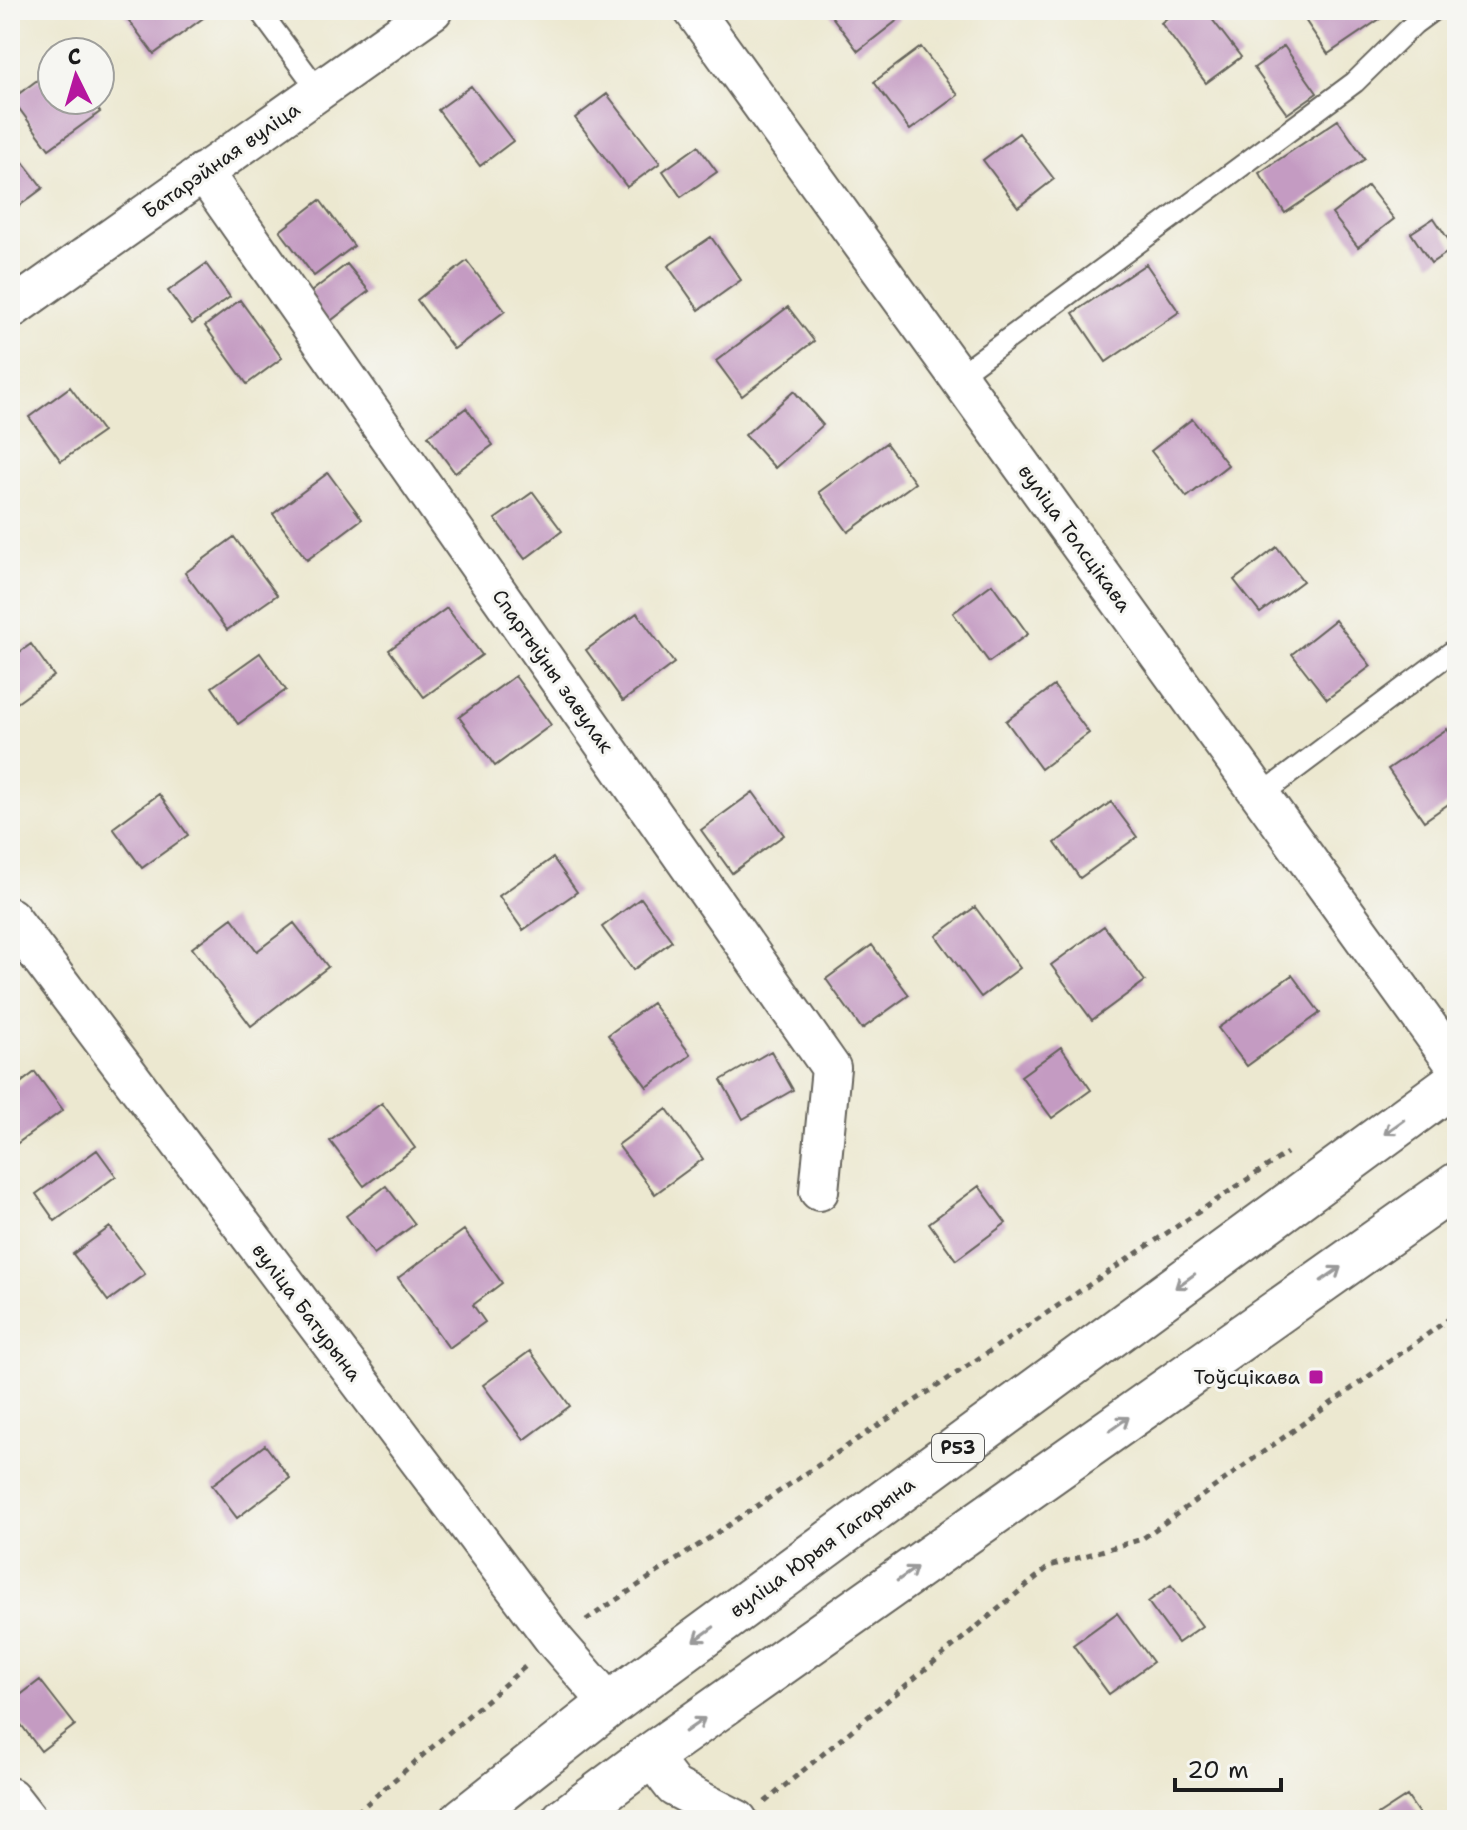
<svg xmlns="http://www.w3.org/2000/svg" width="1467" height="1830" font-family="'Shantell Sans',sans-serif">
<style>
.building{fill:#c49bc2}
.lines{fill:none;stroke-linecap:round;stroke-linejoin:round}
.lane-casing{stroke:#65635b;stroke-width:24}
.street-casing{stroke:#65635b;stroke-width:42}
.primary-casing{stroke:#65635b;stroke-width:48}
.path{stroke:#65635b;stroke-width:5;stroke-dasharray:6 6;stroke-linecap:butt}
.lane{stroke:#fff;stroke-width:20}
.street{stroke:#fff;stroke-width:38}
.primary{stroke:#fff;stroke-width:44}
.oneway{stroke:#999}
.poi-dot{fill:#b5179e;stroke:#f6f6f2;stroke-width:3}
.labels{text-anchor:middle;stroke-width:6;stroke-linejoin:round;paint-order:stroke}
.shield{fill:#f6f6f2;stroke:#5d5d5c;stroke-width:2}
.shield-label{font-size:18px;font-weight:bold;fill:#1c1c1c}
.street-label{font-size:20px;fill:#1c1c1c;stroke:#f6f6f2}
.poi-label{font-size:20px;fill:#1c1c1c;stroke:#f6f6f2;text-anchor:end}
</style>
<rect width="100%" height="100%" fill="#f6f6f2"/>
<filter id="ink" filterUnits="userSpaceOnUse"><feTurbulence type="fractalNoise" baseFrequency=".0125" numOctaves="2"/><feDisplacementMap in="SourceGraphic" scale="16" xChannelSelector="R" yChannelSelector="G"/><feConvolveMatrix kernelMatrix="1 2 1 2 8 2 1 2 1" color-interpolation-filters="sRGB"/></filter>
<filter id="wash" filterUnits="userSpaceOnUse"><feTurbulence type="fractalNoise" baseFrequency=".006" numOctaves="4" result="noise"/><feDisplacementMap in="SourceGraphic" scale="32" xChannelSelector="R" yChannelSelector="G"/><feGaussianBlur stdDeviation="1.8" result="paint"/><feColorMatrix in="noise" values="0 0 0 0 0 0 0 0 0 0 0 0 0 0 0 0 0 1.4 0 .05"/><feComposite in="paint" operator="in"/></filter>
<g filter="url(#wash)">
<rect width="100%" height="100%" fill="#ece8d0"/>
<g id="blocks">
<path class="building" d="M121 10H214L154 54Z
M827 10H892L899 19 858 51Z
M1177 10H1205L1241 57 1206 83 1161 23Z
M1307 10H1393L1328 54 1301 14Z
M1284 46 1317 93 1287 114 1254 68Z
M921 47 958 95 910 130 874 82Z
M52 69V100H91L100 112 49 149 12 99Z
M471 86 513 141 480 166 438 110Z
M607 94 660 163 627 187 575 118Z
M1338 120 1365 159 1285 213 1259 173Z
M1019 133 1054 179 1018 207 983 160Z
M10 145 43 188 19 206 10 194Z
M698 146 717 172 681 197 663 171Z
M1368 186 1394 219 1358 247 1332 214Z
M320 200 354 246 314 276 280 231Z
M1434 218 1454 248 1431 263 1411 233Z
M711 237 741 280 699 310 668 266Z
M467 261 505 311 454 349 417 300Z
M206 264 230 297 192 324 168 291Z
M347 264 369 291 328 323 307 295Z
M1146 264 1179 312 1106 362 1073 313Z
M240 300 282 358 247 384 205 326Z
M788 307 814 341 742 396 716 361Z
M70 387 103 432 61 461 29 417Z
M794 391 823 425 775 468 745 435Z
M466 408 493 445 455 473 428 436Z
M1192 419 1228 465 1187 497 1151 451Z
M886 443 915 483 848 532 819 492Z
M328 473 362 519 307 560 273 514Z
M533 492 562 531 525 559 495 519Z
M234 537 277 595 227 630 185 573Z
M1277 547 1303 581 1260 613 1234 580Z
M992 584 1028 634 989 662 953 613Z
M447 608 482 655 424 697 389 650Z
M637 613 674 663 623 701 586 650Z
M1335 620 1371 666 1327 699 1292 654Z
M31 644 54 676 10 708V659Z
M260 653 286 690 238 724 212 687Z
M515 676 551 725 495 766 459 717Z
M1054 686 1089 733 1041 769 1006 721Z
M1447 729 1457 744V798L1424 821 1388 769Z
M753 792 784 835 732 873 701 830Z
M159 794 188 835 142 868 113 828Z
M1111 802 1137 837 1080 878 1055 843Z
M553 858 577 892 523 930 499 896Z
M641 898 672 941 633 970 602 927Z
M975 907 1020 968 981 997 936 936Z
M232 918 257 951 294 923 328 967 251 1026 192 948Z
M1104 926 1145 981 1092 1020 1051 965Z
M872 945 909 995 862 1029 826 979Z
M1292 975 1320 1013 1247 1066 1218 1028Z
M652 1003 691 1055 647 1087 608 1035Z
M1061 1047 1091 1090 1052 1118 1021 1076Z
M771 1051 793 1090 743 1119 721 1080Z
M35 1072 63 1110 15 1145 10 1138V1091Z
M382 1103 415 1148 364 1186 330 1141Z
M667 1109 703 1159 655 1194 618 1145Z
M97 1150 116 1176 55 1221 36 1194Z
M386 1186 415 1224 374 1254 346 1216Z
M979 1186 1006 1223 956 1260 929 1223Z
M110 1227 145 1274 108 1301 73 1254Z
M464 1230 502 1283 473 1305 485 1322 449 1348 398 1278Z
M530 1351 570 1406 524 1440 483 1385Z
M265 1445 290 1478 237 1518 212 1485Z
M1171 1585 1202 1626 1178 1643 1148 1602Z
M1117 1613 1153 1662 1109 1694 1073 1645Z
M40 1680 75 1725 41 1751 10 1710V1703Z
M1407 1796 1423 1820H1370Z"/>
</g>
</g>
<g filter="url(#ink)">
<use href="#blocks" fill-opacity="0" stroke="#65635b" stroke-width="2"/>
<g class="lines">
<g class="lane-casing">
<path id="lane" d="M259 10 319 91
M958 376 1355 82 1414 24 1433 10
M1261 795 1457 648"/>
</g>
<g class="street-casing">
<path id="street" d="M693 10 1457 1067
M203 172 831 1068 819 1191
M10 310 433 10
M10 917 555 1641 610 1704
M650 1756 674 1787 738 1820
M10 1797 28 1820"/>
</g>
<g class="primary-casing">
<path id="primary" d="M463 1820 610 1704 1457 1081
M564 1820 650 1756 1457 1185"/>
</g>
<path class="path" d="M586 1620 1287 1153
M765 1802 1050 1566 1142 1539 1457 1313
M348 1820 527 1665"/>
<use href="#lane" class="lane"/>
<use href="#street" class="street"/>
<use href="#primary" class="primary"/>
</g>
<defs><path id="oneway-shaft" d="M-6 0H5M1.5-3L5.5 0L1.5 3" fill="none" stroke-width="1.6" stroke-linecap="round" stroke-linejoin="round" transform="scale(2)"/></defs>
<g class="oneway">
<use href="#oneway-shaft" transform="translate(1394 1127) rotate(144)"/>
<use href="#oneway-shaft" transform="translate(1331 1274) rotate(-35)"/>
<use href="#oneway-shaft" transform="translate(1185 1281) rotate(144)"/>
<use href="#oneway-shaft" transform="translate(1119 1424) rotate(-35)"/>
<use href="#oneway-shaft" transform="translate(907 1574) rotate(-35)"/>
<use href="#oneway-shaft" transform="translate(704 1634) rotate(144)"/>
<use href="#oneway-shaft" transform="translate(695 1725) rotate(-35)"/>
</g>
</g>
<rect class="poi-dot" x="1308" y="1369" width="16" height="16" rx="4"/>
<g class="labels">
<rect class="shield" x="932" y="1434" width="52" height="28" rx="6"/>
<g class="shield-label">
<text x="958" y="1454">Р53</text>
</g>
<g class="street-label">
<text transform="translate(221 160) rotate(-35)" y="7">Батарэйная вуліца</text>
<text transform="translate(1075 538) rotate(54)" y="7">вуліца Толсцікава</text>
<text transform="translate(553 671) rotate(55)" y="7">Спартыўны завулак</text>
<text transform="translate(307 1312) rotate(53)" y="7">вуліца Батурына</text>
<text transform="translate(822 1547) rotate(-36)" y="7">вуліца Юрыя Гагарына</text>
</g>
<g class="poi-label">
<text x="1300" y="1384">Тоўсцікава</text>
</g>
</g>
<rect width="1467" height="1830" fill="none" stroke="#f6f6f2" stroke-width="40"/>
<g transform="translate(76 76) rotate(355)"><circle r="38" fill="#f6f6f2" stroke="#9f9f9c" stroke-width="2"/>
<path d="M0-6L14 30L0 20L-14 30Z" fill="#b5179e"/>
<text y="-12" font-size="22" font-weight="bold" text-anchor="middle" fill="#1c1c1c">С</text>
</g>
<path d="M1175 1778v12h106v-12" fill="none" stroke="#1c1c1c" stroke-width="4"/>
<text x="1187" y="1778" font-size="24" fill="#1c1c1c" stroke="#f6f6f2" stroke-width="6" paint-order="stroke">20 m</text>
</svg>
